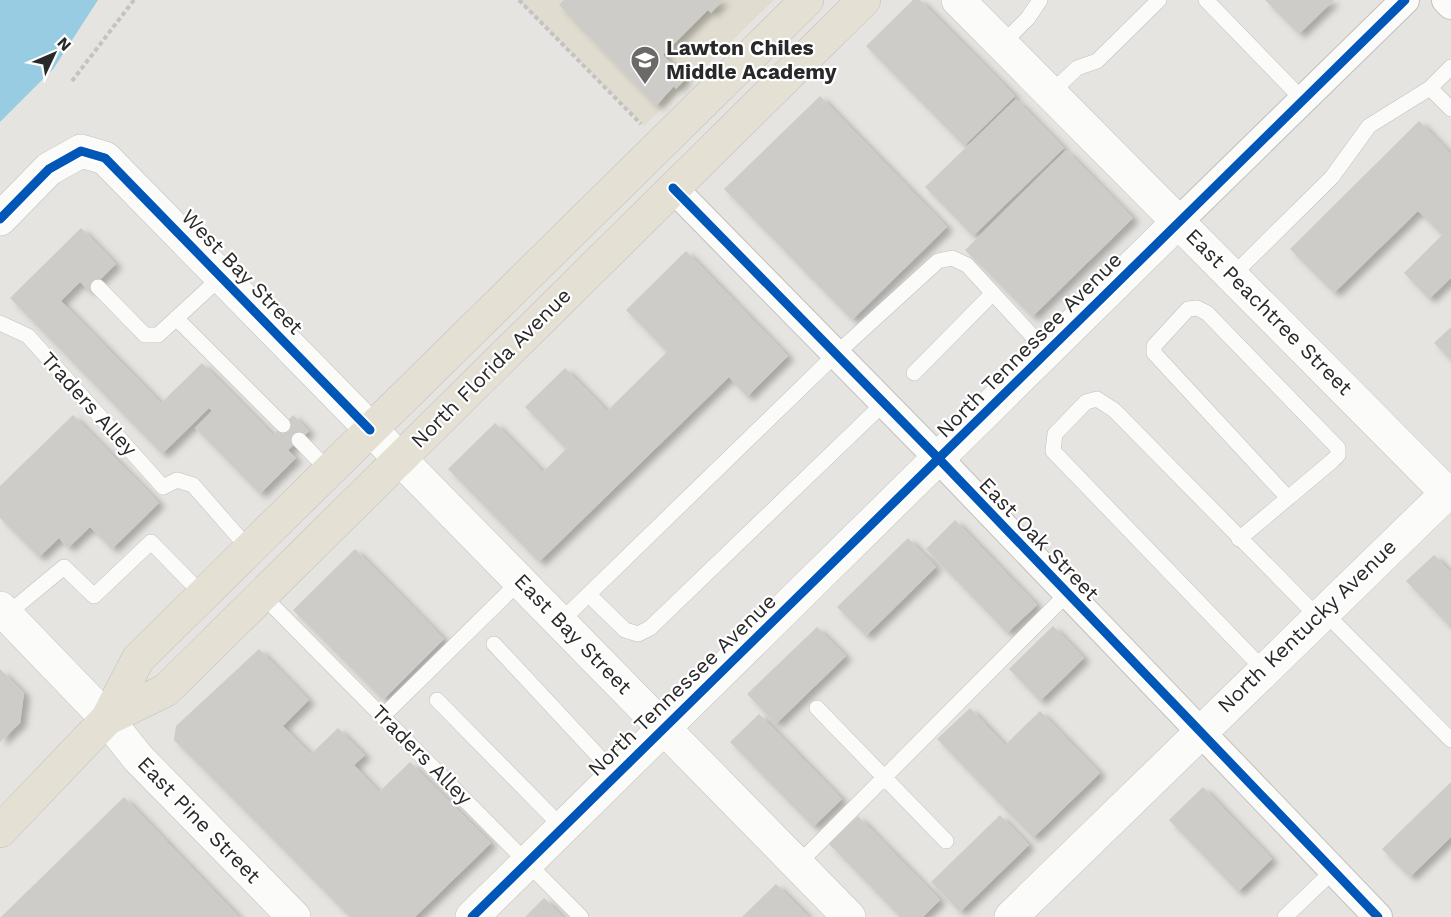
<svg xmlns="http://www.w3.org/2000/svg" width="1451" height="917" font-family="'Work Sans',sans-serif">
<style>
.education{fill:#e0dccf}
.water{fill:#98cce3}
.building{fill:#ceccc9;filter:url(#shadow)}
.lines{fill:none;stroke-linecap:round;stroke-linejoin:round}
.lane-casing{stroke:#c0c0c1;stroke-width:16}
.street-casing{stroke:#c0c0c1;stroke-width:30}
.secondary-casing{stroke:#c0c0c1;stroke-width:34}
.primary-casing{stroke:#bfbebd;stroke-width:34}
.path{stroke:#c3c3c2;stroke-width:4;stroke-dasharray:4.5 3;stroke-linecap:butt}
.lane{stroke:#fbfbfa;stroke-width:15}
.street{stroke:#fbfbfa;stroke-width:28}
.secondary{stroke:#fbfbfa;stroke-width:33}
.primary{stroke:#e4e1d4;stroke-width:33}
.cycleway-casing{stroke:#fff;stroke-width:13}
.cycleway{stroke:#0057b8;stroke-width:9}
.labels{text-anchor:middle;stroke-width:4.5;stroke-linejoin:round;paint-order:stroke}
.poi-label{font-size:21px;font-weight:bold;fill:#292929;stroke:#fff;text-anchor:start}
.street-label{font-size:21px;fill:#292929;stroke:#fff}
</style>
<defs>
<filter id="shadow"><feDropShadow dx="6" dy="4" stdDeviation="3" flood-color="#0004"/></filter>
</defs>
<rect width="100%" height="100%" fill="#e6e4e0"/>
<path class="education" d="M518 0H774L644 126Z"/>
<path class="water" d="M0 0H98L54 68 0 122Z"/>
<path class="building" d="M564 0H723L711 13 708 10 663 55 686 78 676 89 674 86 656 106 559 5Z
M913 0H920L1015 96 964 146 866 46Z
M1265 0H1334L1299 34Z
M820 96 947 227 852 320 724 189Z
M1016 99 1064 148 973 236 925 187Z
M1419 121 1451 154V278L1429 299 1404 273 1442 235 1418 211 1334 293 1290 249Z
M1066 150 1133 218 1032 317 965 250Z
M81 228 116 264 89 291 80 282 61 301 161 403 202 363 273 435 293 415 309 431 288 450 296 458 260 494 195 428 212 411 209 408 162 454 10 298Z
M686 251 788 356 747 397 729 377 539 562 448 469 495 423 543 472 566 449 525 407 565 368 607 411 667 352 626 310Z
M1451 327V360L1434 343Z
M73 415 159 503 112 549 90 527 68 548 59 538 39 557 0 518V486Z
M955 520 1037 605 1007 633 926 549Z
M908 538 936 567 866 636 837 607Z
M355 549 444 639 383 700 293 610Z
M1434 555 1451 572V628L1406 581Z
M1053 626 1084 658 1040 701 1009 669Z
M817 627 846 656 776 724 747 694Z
M259 649 309 700 283 726 311 754 338 728 365 755 354 765 379 792 410 762 491 843 415 917H350L174 740 176 726Z
M0 669 24 693 20 723 0 742Z
M970 708 1005 745 1040 711 1100 773 1033 838 937 739Z
M759 714 842 799 813 827 730 742Z
M1451 782V837L1410 877 1382 849Z
M1203 787 1272 859 1238 892 1169 820Z
M124 797 239 917H1Z
M1000 815 1029 845 960 912 931 882Z
M858 816 940 900 923 917H900L829 844Z
M776 884 809 917H742Z
M544 898 563 917H525Z"/>
<g class="lines">
<g class="lane-casing">
<path id="lane" d="M1206 0 1304 101
M1002 44 1028 18 1040 0
M1430 88 1451 109
M1051 93 1077 68 1097 61 1159 0
M1233 275 1332 177 1369 126 1430 88 1451 67
M98 287 145 335H158L221 277
M176 318 283 425
M0 323 28 336 163 487 177 480 193 485 249 549
M914 373 993 293
M299 440 329 471
M1239 539 1288 498 1154 353V346L1188 309 1197 308 1207 313 1338 448V455L1332 461 1288 498
M262 595 581 917
M589 595 625 630 638 634 650 628 884 403
M1323 611 1451 740
M6 615 64 567 94 596 151 542 203 595
M560 622 836 354 938 261 952 258 967 265 1047 352
M494 644 615 774
M1263 669 1053 451 1055 434 1086 402 1097 399 1114 410 1317 616
M437 700 562 827
M817 708 946 841
M383 716 520 581
M798 864 1067 594
M1285 917 1334 870"/>
</g>
<g class="street-casing">
<path id="street" d="M1446 0 1451 5
M673 188 939 459 1378 917
M1179 221 1405 0"/>
</g>
<g class="secondary-casing">
<path id="secondary" d="M958 0 1447 493 1011 917
M0 219 49 169 81 151 105 158 849 917
M0 608 107 719 138 758 294 917
M472 917 1179 221"/>
</g>
<g class="primary-casing">
<path id="primary" d="M107 719 166 690 864 0
M0 831 107 719 138 659 807 0"/>
</g>
<path class="path" d="M519 0 641 124
M72 81 134 0"/>
<use href="#lane" class="lane"/>
<use href="#street" class="street"/>
<use href="#secondary" class="secondary"/>
<use href="#primary" class="primary"/>
<g class="cycleway-casing">
<path id="cycleway" d="M673 188 939 459 1378 917
M0 219 49 169 81 151 105 158 370 430
M472 917 1405 0"/>
</g>
<use href="#cycleway" class="cycleway"/>
</g>
<defs>
<g id="school-pin" transform="scale(1.5)"><path d="M0 17L-7.5 6A9.5 9.5 0 1 1 7.5 6Z" fill="#6b6a69" stroke="#fff"/><path d="M0-5L7-2L0 1L-7-2ZM-4 1L0 2.5L4 1V4Q0 6-4 4Z" fill="#fff"/></g>
</defs>
<g fill-rule="evenodd">
<use href="#school-pin" x="645" y="60"/>
</g>
<g class="labels">
<g class="poi-label">
<text x="666" y="55">Lawton Chiles<tspan x="666" dy="24">Middle Academy</tspan></text>
</g>
<g class="street-label">
<text transform="translate(242 272) rotate(46)" y="7">West Bay Street</text>
<text transform="translate(1269 312) rotate(45)" y="7">East Peachtree Street</text>
<text transform="translate(1029 345) rotate(-45)" y="7">North Tennessee Avenue</text>
<text transform="translate(491 368) rotate(-45)" y="7">North Florida Avenue</text>
<text transform="translate(89 404) rotate(48)" y="7">Traders Alley</text>
<text transform="translate(1039 539) rotate(46)" y="7">East Oak Street</text>
<text transform="translate(1307 626) rotate(-44)" y="7">North Kentucky Avenue</text>
<text transform="translate(573 634) rotate(46)" y="7">East Bay Street</text>
<text transform="translate(682 685) rotate(-44)" y="7">North Tennessee Avenue</text>
<text transform="translate(422 755) rotate(45)" y="7">Traders Alley</text>
<text transform="translate(199 820) rotate(46)" y="7">East Pine Street</text>
</g>
</g>
<g transform="translate(54 54) rotate(46)" stroke="#ffffff" stroke-width="4.5" paint-order="stroke">
<path d="M0-4.5L10 22L0 15L-10 22Z" fill="#292929"/>
<text y="-9" font-size="16" font-weight="bold" text-anchor="middle" fill="#292929">N</text>
</g>
</svg>
